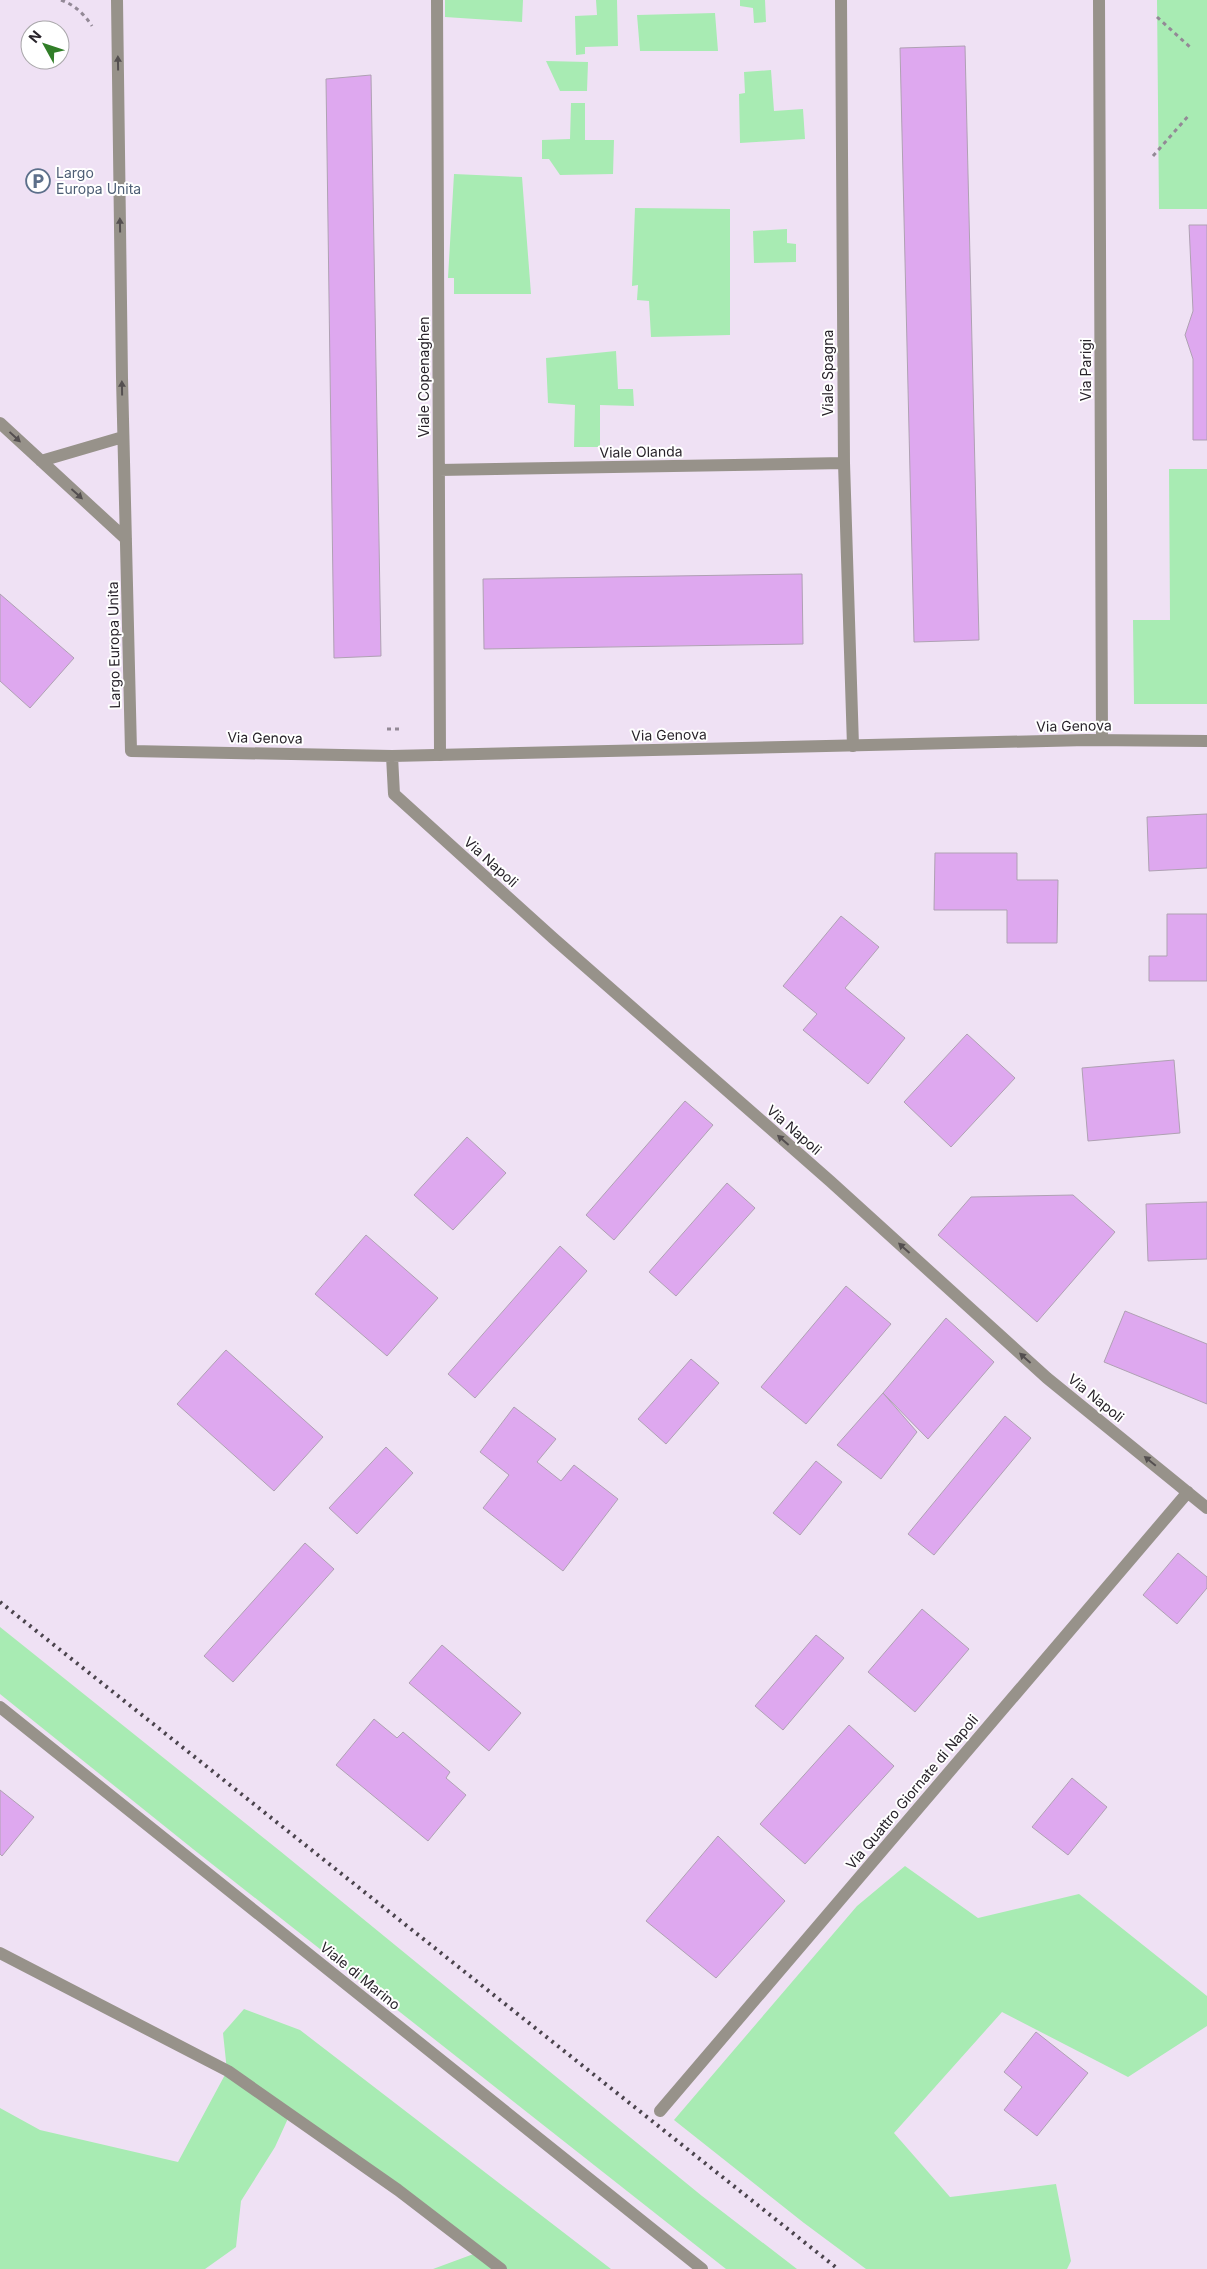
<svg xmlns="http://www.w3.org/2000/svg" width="1207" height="2269" font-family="Inter,sans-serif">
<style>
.green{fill:#a8ebb3}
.building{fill:#dea8ef;stroke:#afa1b3}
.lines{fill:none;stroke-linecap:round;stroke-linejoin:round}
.path{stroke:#938996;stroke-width:3;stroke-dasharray:4 4;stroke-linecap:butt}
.service{stroke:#97928a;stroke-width:12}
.pedestrian{stroke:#97928a;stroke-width:12}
.minor{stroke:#97928a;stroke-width:12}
.tertiary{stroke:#97928a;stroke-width:12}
.rail{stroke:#4a434c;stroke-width:4;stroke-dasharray:2.5 5;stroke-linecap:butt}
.oneway{fill:#544f50}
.labels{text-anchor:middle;stroke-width:4;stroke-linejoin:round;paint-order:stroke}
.service-label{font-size:14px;fill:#4e5e75;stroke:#fff;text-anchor:start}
.street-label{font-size:14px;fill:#28232a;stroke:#fff}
</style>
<rect width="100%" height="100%" fill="#efe1f4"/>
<path class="green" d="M445 0H523L522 22 445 17Z
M596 0H617L618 46 585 47V54L576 55 575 16 597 15Z
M740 0H765L766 22 754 23 753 8 740 6Z
M1157 0H1207V209H1159Z
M715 13 718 51H640L637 15Z
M546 61 588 62 587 91H560Z
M771 70 774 111 803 109 805 139 740 143 739 94 745 93 744 72Z
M571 103H585V140H614L613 174 560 175 549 159H542V140L570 139Z
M454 174 522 177 531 294H454V278H448Z
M635 208 730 209V335L651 337 649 301 637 300 638 285 632 286Z
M787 229V243L796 244V262L754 263 753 231Z
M616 351 618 389H633L634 406 600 405V447H574L575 405 548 403 546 358Z
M1169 469H1207V704H1134L1133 620H1170Z
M0 1627 280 1851 702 2196 797 2269H726L193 1849 0 1694Z
M905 1866 978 1918 1079 1894 1207 1996V2026L1128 2077 1002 2012 894 2133 950 2197 1056 2184 1071 2261 1067 2269H866L804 2223 674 2120 857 1906Z
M244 2009 300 2030 611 2269H433L479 2252 290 2114 275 2147 241 2201 236 2247 205 2269H0V2108L40 2130 178 2162 227 2071 223 2033Z"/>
<path class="building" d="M965 46 979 640 914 642 900 48Z
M371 75 381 656 334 658 326 79Z
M1189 225H1207V440H1193V359L1185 335 1193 311Z
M802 574 803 644 484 649 483 579Z
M0 594 74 658 30 708 0 681Z
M1207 814V868L1149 871 1147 817Z
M935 853H1017V880H1058L1057 943H1007V910H934Z
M1167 914H1207V981H1149V956H1167Z
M841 916 879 947 845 988 905 1038 868 1084 803 1030 817 1014 783 986Z
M967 1034 1015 1078 951 1147 904 1102Z
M1174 1060 1180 1133 1088 1141 1082 1068Z
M685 1101 713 1125 614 1240 586 1215Z
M467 1137 506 1173 453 1230 414 1195Z
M727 1183 755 1208 676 1296 649 1272Z
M1073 1195 1115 1232 1037 1322 938 1235 971 1197Z
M1207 1202V1259L1148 1261 1146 1204Z
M366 1235 438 1298 387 1356 315 1294Z
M560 1246 587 1271 475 1398 448 1374Z
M846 1286 891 1324 806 1424 761 1387Z
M1125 1311 1207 1344V1404L1104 1362Z
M946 1318 994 1362 928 1439 883 1393Z
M226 1350 323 1437 274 1491 177 1404Z
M691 1359 719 1383 666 1444 638 1419Z
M883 1393 917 1432 881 1479 837 1445Z
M514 1407 556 1439 537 1462 561 1481 574 1465 618 1499 563 1571 483 1508 509 1475 480 1452Z
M1005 1416 1031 1438 934 1555 908 1534Z
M386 1447 413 1473 357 1534 329 1508Z
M816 1461 842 1482 800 1535 773 1513Z
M305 1543 334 1569 233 1682 204 1656Z
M1178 1553 1207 1577V1588L1177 1624 1143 1595Z
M922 1609 969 1649 915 1712 868 1672Z
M816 1635 844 1658 783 1730 755 1706Z
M442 1645 521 1713 489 1751 409 1683Z
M374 1719 397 1738 403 1732 450 1772 446 1778 466 1795 428 1841 336 1765Z
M849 1725 894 1766 805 1864 760 1824Z
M1072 1778 1107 1807 1068 1855 1032 1827Z
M0 1790 34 1817 2 1856 0 1854Z
M718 1836 785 1901 716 1978 646 1921Z
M1036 2032 1088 2073 1037 2136 1004 2110 1022 2087 1004 2072Z"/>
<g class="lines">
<path class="path" d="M61 0C75 5 84 14 92 26
M1157 17 1191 48
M1153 156 1190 114
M387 729H401"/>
<path class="service" d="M0 1953 228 2071 398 2190 501 2269"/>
<path class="pedestrian" d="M437 0 440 755
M841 0 844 463 853 746
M439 470 844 463"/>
<path class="minor" d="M117 0 122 378 131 751 392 756 1087 740 1207 741
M1099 0 1102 740
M0 423 126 539
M41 461 123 437
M392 756 394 794 553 938 830 1181 1047 1378 1207 1508
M660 2111 1188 1492"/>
<path class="tertiary" d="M0 1707 702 2269"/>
<path class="rail" d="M0 1602 838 2269"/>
</g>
<defs><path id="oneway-solid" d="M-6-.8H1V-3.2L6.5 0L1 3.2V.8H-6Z" transform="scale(1.25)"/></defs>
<g class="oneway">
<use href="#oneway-solid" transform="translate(118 63) rotate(-91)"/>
<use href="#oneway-solid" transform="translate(120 225) rotate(-91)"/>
<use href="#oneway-solid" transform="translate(122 388) rotate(-91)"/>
<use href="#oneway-solid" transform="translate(15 437) rotate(43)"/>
<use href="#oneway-solid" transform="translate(77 494) rotate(42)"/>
<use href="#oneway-solid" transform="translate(783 1140) rotate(-139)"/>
<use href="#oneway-solid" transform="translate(904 1248) rotate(-138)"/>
<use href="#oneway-solid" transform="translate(1025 1358) rotate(-138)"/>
<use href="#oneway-solid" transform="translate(1150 1461) rotate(-141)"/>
</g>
<defs>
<g id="parking-ring" transform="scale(1.25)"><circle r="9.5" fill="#fff" stroke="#5c6f8a" stroke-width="1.5"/><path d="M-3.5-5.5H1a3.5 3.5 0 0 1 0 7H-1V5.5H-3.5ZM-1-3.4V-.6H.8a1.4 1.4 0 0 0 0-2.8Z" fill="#5c6f8a"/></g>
</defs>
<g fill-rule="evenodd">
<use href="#parking-ring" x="38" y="181"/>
</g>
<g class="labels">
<g class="service-label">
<text x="56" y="178">Largo<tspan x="56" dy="16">Europa Unita</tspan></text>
</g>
<g class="street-label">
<text transform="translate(1086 370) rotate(-90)" y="5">Via Parigi</text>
<text transform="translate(828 373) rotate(-90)" y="5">Viale Spagna</text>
<text transform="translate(424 377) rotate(-90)" y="5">Viale Copenaghen</text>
<text transform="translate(641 452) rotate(-1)" y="5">Viale Olanda</text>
<text transform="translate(114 645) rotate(-91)" y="5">Largo Europa Unita</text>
<text transform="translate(1074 726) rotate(-1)" y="5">Via Genova</text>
<text transform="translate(669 735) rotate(-1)" y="5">Via Genova</text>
<text transform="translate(265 738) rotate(1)" y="5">Via Genova</text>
<text transform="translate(491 862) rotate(42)" y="5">Via Napoli</text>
<text transform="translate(794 1130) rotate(41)" y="5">Via Napoli</text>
<text transform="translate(1096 1398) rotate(39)" y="5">Via Napoli</text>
<text transform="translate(912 1792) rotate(-50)" y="5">Via Quattro Giornate di Napoli</text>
<text transform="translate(360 1976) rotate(39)" y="5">Viale di Marino</text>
</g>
</g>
<g transform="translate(45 45) rotate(310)"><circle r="24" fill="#ffffff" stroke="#a9a7aa"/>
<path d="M0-4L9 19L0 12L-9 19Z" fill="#317e28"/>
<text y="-8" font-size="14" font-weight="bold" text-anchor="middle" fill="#28232a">N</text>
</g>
</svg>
